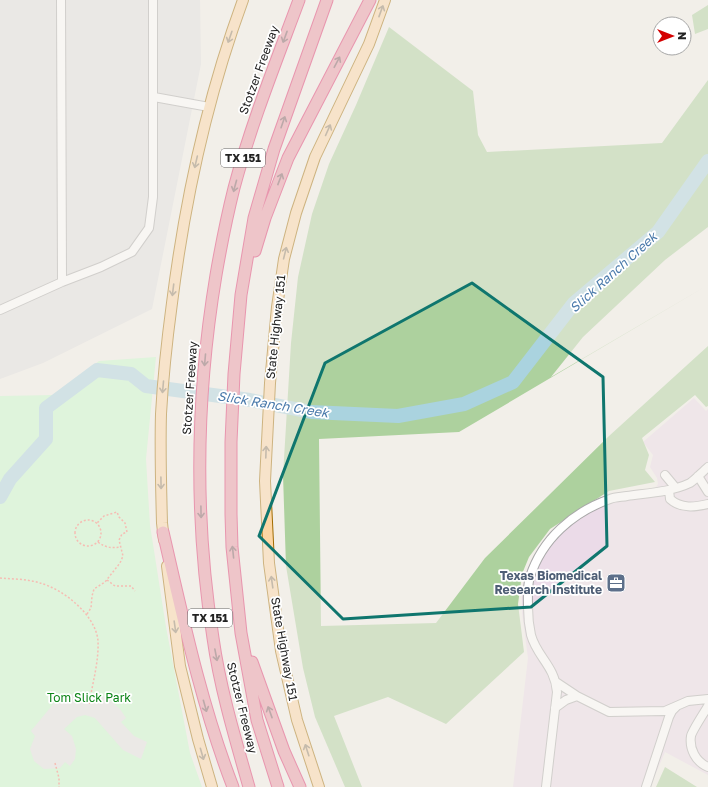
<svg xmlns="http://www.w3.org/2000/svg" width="708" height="787" font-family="'Golos Text',sans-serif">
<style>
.residential{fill:#e0dfdf}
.industrial{fill:#ebdbe8}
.forest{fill:#add19e}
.park{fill:#c8facc}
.parking{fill:#e2e2e2}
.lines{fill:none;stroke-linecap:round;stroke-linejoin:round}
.river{stroke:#aad3df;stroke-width:14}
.minor-casing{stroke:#a9a9a9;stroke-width:10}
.major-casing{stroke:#a06b00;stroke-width:12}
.highway-casing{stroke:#dc2a67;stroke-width:13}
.path{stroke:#fa8072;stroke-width:1.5;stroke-dasharray:2 2;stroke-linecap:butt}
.minor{stroke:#fff;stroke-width:8}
.major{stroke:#fcd6a4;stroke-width:10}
.highway{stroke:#e892a2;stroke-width:11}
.oneway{stroke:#8f7c63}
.oneway2{stroke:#7b545c}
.marked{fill:none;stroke:#0f766e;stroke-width:3;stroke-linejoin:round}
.labels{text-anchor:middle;stroke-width:3.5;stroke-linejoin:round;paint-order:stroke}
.shield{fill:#fff;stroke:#646464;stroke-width:1}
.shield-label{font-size:11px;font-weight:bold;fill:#222}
.street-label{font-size:12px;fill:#222;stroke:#fff}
.service-label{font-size:12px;font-weight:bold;fill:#4e5e75;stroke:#fff;text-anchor:end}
.park-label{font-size:12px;fill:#0c8416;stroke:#fff}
.water-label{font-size:13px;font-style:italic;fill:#4a7aab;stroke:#fff}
</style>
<rect width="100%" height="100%" fill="#f2efe9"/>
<path class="residential" d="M0 0H200L201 64 152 309 43 363 0 379Z"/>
<path class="industrial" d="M694 398 706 411 708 409V775L665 752 650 787H513L528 658 522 613V592L525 574 532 559 550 532 595 502 609 494 654 491 658 484 657 478 650 467 653 455 643 442Z"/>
<path class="forest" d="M708 5V29L695 34 692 15Z
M389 27 473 91 478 135 487 152 662 143 708 80V227L665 260 583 337 551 377 708 285 459 432 319 439 321 626 436 623 485 558 609 436 708 346V406L706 407 695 395 642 438 649 455 645 470 655 482 609 491 550 529 529 557 522 574 518 604 524 652 446 724 388 697 334 716 362 787H345L315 717 303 668 286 566 283 475 291 343 298 277 312 214 329 164 356 105Z
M665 767 697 787H656Z"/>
<path class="park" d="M156 357 146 459 150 525 166 627 190 753 202 787H0V396L54 395 99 361Z"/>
<path class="parking" d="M85 693 106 697 120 709 126 718 121 722 134 736 147 742 141 759 123 750 95 718 85 715 77 717 64 729 72 736 76 749 75 759 70 766 65 762 60 768 44 769 34 761 30 749 35 736 31 731 55 702 72 694Z"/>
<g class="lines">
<path class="river" d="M0 497 10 479 46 439V408L97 370 131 374 146 386 250 400 311 412 398 416 464 404 513 382 574 303 658 232 708 161"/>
<g class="minor-casing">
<path id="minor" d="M61 0 62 282
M154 97 209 107
M0 310 62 282 101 267 132 252 149 228 153 197V0
M665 475 675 487
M698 476 708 492
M669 490 670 499C681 509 695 507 708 504
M556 682 577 696 609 712 665 711 688 701 708 699
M708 706C704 713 692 731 691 736 689 749 696 762 708 767
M555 708 566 700 577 696
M546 787 557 692C555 666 537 657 531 635 529 626 528 616 528 607 528 598 527 586 530 577 542 539 573 512 610 499 615 497 622 497 627 496 648 493 671 492 690 483 696 479 702 472 708 467
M646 787 669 717 672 711 676 707"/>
</g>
<g class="major-casing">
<path id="major" d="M164 540 162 523C161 487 160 450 161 414 163 377 167 340 172 303 185 199 207 98 243 0
M167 566 180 666 198 739 212 787
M319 787 297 720 281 651 269 563 265 481 270 383 277 307 284 259 296 213 315 157 369 44 385 0"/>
</g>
<g class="highway-casing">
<path id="highway" d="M255 251 265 218 288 158 370 0
M163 532C183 618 201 704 233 787
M252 662 284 751 300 787
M249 787C235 738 220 688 213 638 194 517 196 395 216 275 221 246 227 216 234 188 251 124 276 62 299 0
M278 787 257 720 241 633 232 547 231 514V442L234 374 241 295 254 218 274 149 327 0"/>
</g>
<path class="path" d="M75 533a13 13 0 1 1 26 0a13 13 0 1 1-26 0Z
M98 542C106 548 111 548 121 547
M0 578C13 579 27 579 40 583 63 589 96 615 98 641 99 662 92 685 89 705
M107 580 115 586H131L135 591
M87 614 91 608 92 596 94 589 105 582 120 563 123 556 119 540 122 534 127 532 125 523 119 517 117 512 104 516 97 523
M55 763 59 778V787"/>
<use href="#minor" class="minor"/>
<use href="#major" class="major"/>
<use href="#highway" class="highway"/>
</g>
<defs><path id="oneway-shaft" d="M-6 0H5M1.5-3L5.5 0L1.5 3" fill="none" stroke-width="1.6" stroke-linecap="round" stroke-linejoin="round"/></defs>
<g class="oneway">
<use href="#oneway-shaft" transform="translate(381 11) rotate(-70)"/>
<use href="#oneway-shaft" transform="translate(230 37) rotate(109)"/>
<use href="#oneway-shaft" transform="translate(328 130) rotate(-66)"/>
<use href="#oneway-shaft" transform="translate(196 162) rotate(103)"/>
<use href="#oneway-shaft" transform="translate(285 253) rotate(-76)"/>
<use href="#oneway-shaft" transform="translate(173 290) rotate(97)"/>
<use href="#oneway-shaft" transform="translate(163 387) rotate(95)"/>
<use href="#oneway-shaft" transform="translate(266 452) rotate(-88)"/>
<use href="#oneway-shaft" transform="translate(161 483) rotate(89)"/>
<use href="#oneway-shaft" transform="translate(272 582) rotate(-98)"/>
<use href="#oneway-shaft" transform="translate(175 627) rotate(82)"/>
<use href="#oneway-shaft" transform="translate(307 750) rotate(-108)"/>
<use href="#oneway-shaft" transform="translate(202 754) rotate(74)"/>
</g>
<g class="oneway2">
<use href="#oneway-shaft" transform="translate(285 37) rotate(110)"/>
<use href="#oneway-shaft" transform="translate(337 62) rotate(-62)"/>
<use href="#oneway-shaft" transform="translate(283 122) rotate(-71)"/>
<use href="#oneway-shaft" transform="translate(280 179) rotate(-69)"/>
<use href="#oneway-shaft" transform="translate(235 186) rotate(105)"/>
<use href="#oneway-shaft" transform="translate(205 360) rotate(95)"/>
<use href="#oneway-shaft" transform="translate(201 512) rotate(89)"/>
<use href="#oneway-shaft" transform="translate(233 552) rotate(-96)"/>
<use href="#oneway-shaft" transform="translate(216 655) rotate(79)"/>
<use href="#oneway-shaft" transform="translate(205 706) rotate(74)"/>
<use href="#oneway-shaft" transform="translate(270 712) rotate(-110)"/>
</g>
<path d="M0 0H708V787H0ZM472 283 603 377 607 546 531 607 343 619 259 536 325 363Z" fill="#f2efe9" fill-opacity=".55" fill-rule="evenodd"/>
<path class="marked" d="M472 283 603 377 607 546 531 607 343 619 259 536 325 363Z"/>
<defs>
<g id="office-square" transform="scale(1)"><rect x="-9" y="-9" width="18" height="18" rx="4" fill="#5c6f8a" stroke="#fff"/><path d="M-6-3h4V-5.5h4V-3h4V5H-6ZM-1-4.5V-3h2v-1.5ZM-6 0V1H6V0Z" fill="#fff"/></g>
</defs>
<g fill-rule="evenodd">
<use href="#office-square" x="616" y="583"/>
</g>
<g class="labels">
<g class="shield">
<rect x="221" y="149" width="44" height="18" rx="3"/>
<rect x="188" y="609" width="44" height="18" rx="3"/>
</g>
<g class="shield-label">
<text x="243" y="162">TX 151</text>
<text x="210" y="622">TX 151</text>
</g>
<g class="street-label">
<text transform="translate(259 70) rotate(-70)" y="4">Stotzer Freeway</text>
<text transform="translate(276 327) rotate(-84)" y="4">State Highway 151</text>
<text transform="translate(190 388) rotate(-86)" y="4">Stotzer Freeway</text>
<text transform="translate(284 649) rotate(80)" y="4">State Highway 151</text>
<text transform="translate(242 708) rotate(76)" y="4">Stotzer Freeway</text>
</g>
<g class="service-label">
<text x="602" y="580">Texas Biomedical<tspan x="602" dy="14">Research Institute</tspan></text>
</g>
<g class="park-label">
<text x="89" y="702">Tom Slick Park</text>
</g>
<g class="water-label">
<text transform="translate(613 272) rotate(-42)" y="5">Slick Ranch Creek</text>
<text transform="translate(273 404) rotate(9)" y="5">Slick Ranch Creek</text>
</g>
</g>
<g transform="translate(672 36) rotate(90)"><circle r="19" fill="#ffffff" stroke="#a7a7a7"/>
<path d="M0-3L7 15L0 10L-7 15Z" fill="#d40000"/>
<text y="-6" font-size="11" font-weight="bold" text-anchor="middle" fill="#222222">N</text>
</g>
</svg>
